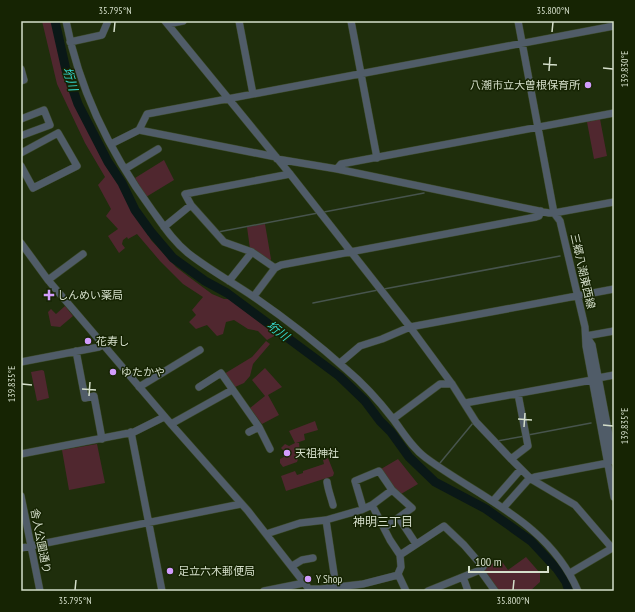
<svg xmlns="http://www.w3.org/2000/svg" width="635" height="612" font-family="'PT Sans Narrow','Noto Sans JP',sans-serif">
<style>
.green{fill:#50272f}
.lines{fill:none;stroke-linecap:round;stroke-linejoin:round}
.stream{stroke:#47544d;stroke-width:1.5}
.river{stroke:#0a1817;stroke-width:9}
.minor-casing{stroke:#3c4a2b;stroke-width:8}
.minor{stroke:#505c68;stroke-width:7}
.ticks{fill:none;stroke:#d5dfcb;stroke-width:1.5}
.poi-dot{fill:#d29cfd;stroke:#162403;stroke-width:1.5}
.labels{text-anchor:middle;stroke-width:3;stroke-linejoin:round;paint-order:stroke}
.poi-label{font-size:11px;fill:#d5dfcb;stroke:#162403;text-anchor:start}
.street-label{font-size:11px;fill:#d5dfcb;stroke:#162403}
.water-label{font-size:12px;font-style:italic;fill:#36dcd3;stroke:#162403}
.neighbourhood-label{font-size:12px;fill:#d5dfcb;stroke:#162403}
.neatline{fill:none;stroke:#d5dfcb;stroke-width:1.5}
.ticks-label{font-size:10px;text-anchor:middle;fill:#d5dfcb}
</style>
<rect width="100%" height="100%" fill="#1f2e0c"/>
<path class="green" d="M42 21H53C58 46 63 71 72 95 78 110 86 125 93 140 99 152 100 159 110 168L151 240 176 267 189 277 212 294 224 299H229L276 335 267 340 258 331 248 329 234 320 226 322 223 334 217 336 207 325 196 329 189 322 196 315 192 310 203 297 183 284 160 261 137 234 128 239 127 237 123 240 122 244 125 248 119 253 108 236 118 229 106 216 111 209 98 185 105 177 85 143 57 84Z
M600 119 607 156 594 159 587 122Z
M164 160 174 180 146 197 135 178Z
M265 224 271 259 270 262 250 249 247 227Z
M65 306 73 316 60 327 51 326 48 312 51 309 56 314Z
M266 341 270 344 253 364 250 376 244 383 235 387 224 374 252 357Z
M265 368 282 387 268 395 279 415 262 424 250 408 265 396 252 380Z
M42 370 44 371 49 398 37 401 31 372Z
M315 421 318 430 304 434 305 440 296 443H299L300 453 297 462 283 467 280 463V459L284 457H287L288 455 281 448 285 444 289 446 295 443 289 431Z
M97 444 105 483 69 490 62 450Z
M328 458 334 473 333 476 286 491 281 476 295 471 297 475 303 473V471L324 464 323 460Z
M398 459 418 484 401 494 393 487 381 469Z
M526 557 540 573V582L530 591H499L484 572 485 568 500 559 508 570Z"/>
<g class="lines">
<path class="stream" d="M324 212 424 193
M218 232 318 213
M384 289 560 256
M313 303 378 290
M528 435 591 423
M497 441 525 436
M440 463 473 423"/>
<path class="river" d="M55 21 66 70 78 104 108 162 122 183 135 210 151 232 173 258 205 281 227 293 339 376 365 401 380 421 391 432 409 457 435 482 486 509 531 541 557 569 566 582 569 591"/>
<g class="minor-casing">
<path id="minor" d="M66 21C79 89 111 154 152 210 163 225 173 241 188 253 208 269 232 282 254 297 286 319 318 344 347 370 365 385 379 401 393 419 403 432 412 448 426 458 482 499 549 523 578 591
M165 21 290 174 410 327 452 384 476 422 511 459 531 479 575 505 612 548
M239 21 253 94
M351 21 377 158
M518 21 554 213 560 221 585 327 586 346 614 497
M168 24 183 21
M70 42 102 35 108 21
M21 69 24 80 21 81
M21 119 44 110 50 125 23 135
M139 130 147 114 614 26
M111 144 139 130 276 157
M21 153 58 133 77 166 33 188 21 166
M277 159 337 169 549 213H554L614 202
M125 169 158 149
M337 169 341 164 614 113
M164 227 191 205
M21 243 48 280 171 424 248 511 309 589H320L363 584 398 575
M275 268 252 252 224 242 191 205 185 194 290 174
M48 280 83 254
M229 281 252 252
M254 296 275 268 281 265 536 217 539 216 541 211
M586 336 592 345 614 461
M586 336 614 331
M76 351 85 398 94 396 102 439
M21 362 99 347 102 345
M340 363 360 346 382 339 410 327 614 289
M598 378 614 375
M139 387 200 350
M199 387 221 373 259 427 270 449
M465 403 592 380
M393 419 440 384H452
M171 424 232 390
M131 432 162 591
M249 432 259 427
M21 454 134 432 164 417
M511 459 528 446 518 394
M327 482C328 490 331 497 333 505
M21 496 40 591
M493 501 521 469
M372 505 390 540 400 555 401 567 398 574 406 591
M363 508 355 481 379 471 392 490 412 508 384 528
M503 508 528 480 535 477 608 463
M399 518 416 544
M266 534 300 523 326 520
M21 548 241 504
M400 555 444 526 464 545 483 567 480 570
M292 566 302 560 313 558
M570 573 614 547
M463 577 468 591
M336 587 326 520 361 510 372 505 392 490
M264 591 304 583
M428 591 480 570 495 591"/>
</g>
<use href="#minor" class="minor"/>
</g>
<path class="ticks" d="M114 32 115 22M552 32 553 22M543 64 557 65M603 68 613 69M549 71 550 57M22 384 32 385M82 389 96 390M89 396 90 382M518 419 532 420M603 425 613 426M524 427 525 413M75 590 76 580M513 590 514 580"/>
<g class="poi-dot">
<circle cx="588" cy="85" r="4"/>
<path d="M47 289h4v4h4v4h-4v4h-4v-4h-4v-4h4z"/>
<circle cx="88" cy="341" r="4"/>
<circle cx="113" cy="372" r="4"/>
<circle cx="287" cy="453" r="4"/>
<circle cx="170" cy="571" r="4"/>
<circle cx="308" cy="579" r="4"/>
</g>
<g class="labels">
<g class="poi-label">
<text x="580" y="89" text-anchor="end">八潮市立大曽根保育所</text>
<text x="57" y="299">しんめい薬局</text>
<text x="96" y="345">花寿し</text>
<text x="121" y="376">ゆたかや</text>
<text x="295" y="457">天祖神社</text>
<text x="178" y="575">足立六木郵便局</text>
<text x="316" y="583">Y Shop</text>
</g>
<g class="street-label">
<text transform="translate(583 271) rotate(77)" y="4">三郷八潮東西線</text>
<text transform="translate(41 541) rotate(79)" y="4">舎人公園通り</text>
</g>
<g class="water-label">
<text transform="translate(70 79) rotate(73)" y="4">垳川</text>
<text transform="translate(278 331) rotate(37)" y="4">垳川</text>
</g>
<g class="neighbourhood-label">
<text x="383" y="526">神明三丁目</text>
</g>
</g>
<rect width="635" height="612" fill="none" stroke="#162403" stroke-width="44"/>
<path d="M469 566v6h79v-6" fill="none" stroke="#d5dfcb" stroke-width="2"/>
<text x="475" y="566" font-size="12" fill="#d5dfcb" stroke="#162403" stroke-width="3" paint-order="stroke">100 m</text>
<rect x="22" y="22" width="591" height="568" class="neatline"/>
<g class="ticks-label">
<text x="115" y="14">35.795°N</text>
<text x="553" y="14">35.800°N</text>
<text transform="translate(624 69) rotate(-90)" y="4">139.830°E</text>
<text transform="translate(11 384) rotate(-90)" y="4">139.835°E</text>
<text transform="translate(624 426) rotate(-90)" y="4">139.835°E</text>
<text x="75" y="604">35.795°N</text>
<text x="513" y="604">35.800°N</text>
</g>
</svg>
